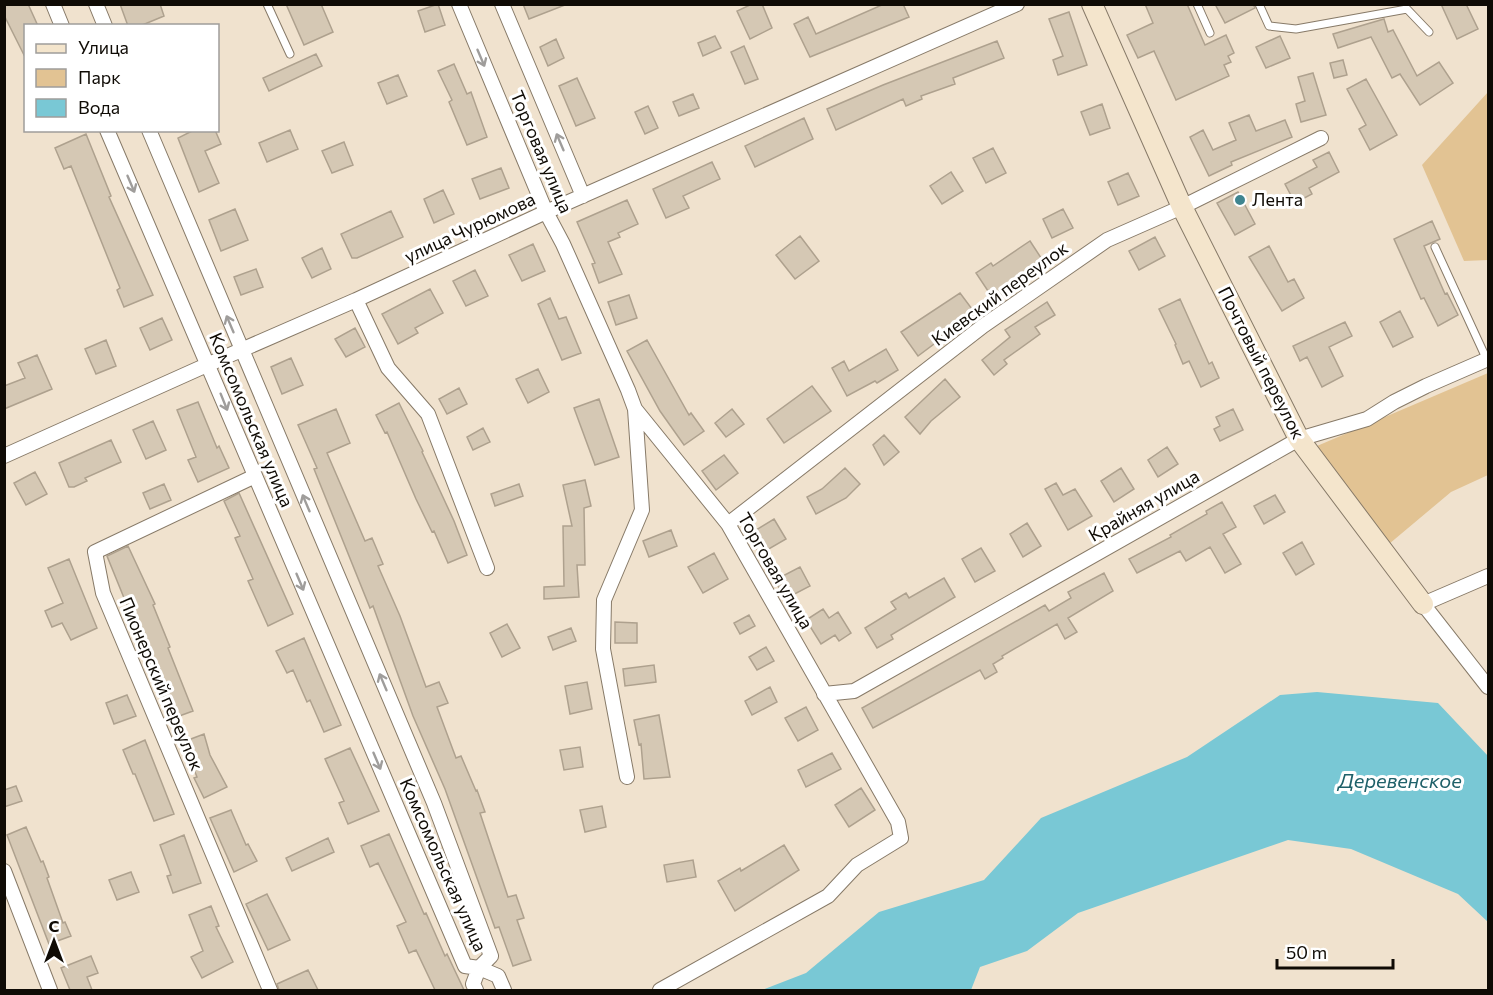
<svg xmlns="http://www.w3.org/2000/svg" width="1493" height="995" font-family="Commissioner,sans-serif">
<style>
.green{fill:#e2c393}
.water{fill:#79c8d5}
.building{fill:#d5c8b4;stroke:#aea18e;stroke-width:1.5}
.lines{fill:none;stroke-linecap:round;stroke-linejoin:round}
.lane-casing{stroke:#877a68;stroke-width:9}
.street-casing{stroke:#877a68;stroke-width:16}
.secondary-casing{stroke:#877a68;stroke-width:22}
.lane{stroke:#fff;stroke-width:7}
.street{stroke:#fff;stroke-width:14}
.secondary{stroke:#f4e5cc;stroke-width:20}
.oneway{stroke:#9f9d9b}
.poi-dot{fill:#3f8590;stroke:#fff;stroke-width:2}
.labels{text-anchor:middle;stroke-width:6;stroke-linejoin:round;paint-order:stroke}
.street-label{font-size:18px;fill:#0f0b05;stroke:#fff}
.poi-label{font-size:18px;fill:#0f0b05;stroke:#fff;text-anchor:start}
.water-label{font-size:20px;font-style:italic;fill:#1e6069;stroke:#fff}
</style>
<rect width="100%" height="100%" fill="#f0e2ce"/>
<path class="green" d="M1488 92V260L1464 261 1422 165Z
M1488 373V475L1451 492 1389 544 1317 446Z"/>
<path class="water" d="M1317 692 1438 703 1488 756V922L1458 894 1351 849 1288 840 1078 913 1027 951 980 967 971 990H762L806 973 879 912 984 880 1041 818 1187 757 1280 695Z"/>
<path class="building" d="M4 4H28L38 26H26V59L4 15Z
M120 4H160L164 16 140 26H128Z
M286 4H321L333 32 304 45Z
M438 4 445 25 425 32 418 11Z
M523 4H565V5L529 19Z
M752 4H762L772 28 750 39 737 11Z
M884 4H903L909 17 810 57 794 24 808 17 816 34Z
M1145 4H1187L1205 45 1226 35 1234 53 1228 56 1231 62 1224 65 1229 76 1176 100 1154 51 1138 58 1127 35 1153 23Z
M1215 4H1253L1255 8 1225 23Z
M1441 4H1466L1478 29 1457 39Z
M1069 12 1087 65 1058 75 1053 60 1063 56 1049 19Z
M1384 19 1388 32 1393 30 1417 76 1439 62 1453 83 1420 105 1400 74 1392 78 1371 37 1338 48 1333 34Z
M715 36 721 48 703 56 698 43Z
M1280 36 1290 58 1266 68 1256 47Z
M556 39 564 58 548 66 540 47Z
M997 41 1004 58 953 78 955 84 921 96 922 99 906 106 903 99 836 130 827 109 883 85Z
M744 46 758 79 745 84 731 52Z
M316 54 322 66 269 91 263 78Z
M1343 60 1347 75 1334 78 1330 63Z
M454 64 467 94 471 92 487 137 467 145 449 102 452 100 438 71Z
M1313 73 1326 115 1301 122 1296 104 1305 101 1298 77Z
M398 75 407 96 387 104 378 83Z
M577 78 595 118 576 126 559 86Z
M1366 79 1397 135 1370 150 1359 129 1366 125 1347 89Z
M693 94 699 108 679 116 673 102Z
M1102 104 1110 128 1090 135 1081 112Z
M648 106 658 128 645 134 635 112Z
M1249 115 1256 131 1285 120 1292 137 1231 162 1232 165 1209 176 1190 137 1203 130 1213 150 1236 140 1229 123Z
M804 118 813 139 755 167 745 146Z
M194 130H215L221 144 205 151 219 183 199 192 178 138Z
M290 130 298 149 267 162 259 143Z
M86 134 111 196 109 197 153 295 124 307 117 290 120 288 71 166 64 169 55 148Z
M344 142 353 165 332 173 322 151Z
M993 148 1006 173 986 183 973 158Z
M1329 152 1339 172 1309 188 1312 194 1295 203 1285 184 1317 167 1313 160Z
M712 162 720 179 683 196 689 208 666 218 653 189Z
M501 168 509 188 480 199 472 179Z
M951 172 963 191 942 204 930 186Z
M1128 173 1139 196 1118 205 1108 182Z
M443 190 454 214 434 223 424 199Z
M1238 192 1255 224 1235 235 1217 203Z
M627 200 638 224 618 233 620 237 608 242 622 274 599 283 592 264 595 263 577 222Z
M235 209 248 240 221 251 209 220Z
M1063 209 1073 228 1052 238 1043 219Z
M391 211 403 237 357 258H352L341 234Z
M1432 221 1440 239 1424 246 1445 294 1447 293 1458 315 1438 326 1424 298 1421 299 1394 239Z
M800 236 819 261 795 279 776 255Z
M1155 237 1165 256 1139 270 1129 251Z
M1030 241 1047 267 994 300 976 273 991 263 993 266Z
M533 244 545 271 522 281 509 255Z
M1269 246 1288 282 1294 279 1304 298 1282 311 1249 257Z
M322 248 331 269 312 278 302 258Z
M256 269 263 287 241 295 234 277Z
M475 270 488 296 466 306 453 281Z
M430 289 443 313 415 328 418 333 398 344 382 314Z
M960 293 975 313 937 339 938 341 918 356 901 332Z
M629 295 637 318 616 325 608 302Z
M550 298 559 319 566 317 581 353 562 360 538 304Z
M1180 299 1209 364 1212 362 1219 378 1201 387 1189 361 1183 364 1175 345 1176 344 1159 309Z
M1047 302 1055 315 1035 327 1040 334 1004 360 1007 364 994 375 982 360 1010 337 1005 330Z
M1400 311 1413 337 1393 347 1380 322Z
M162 318 172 340 150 350 140 328Z
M1345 322 1352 336 1329 347 1343 376 1322 387 1307 357 1300 361 1293 346Z
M355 328 365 347 346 357 335 339Z
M106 340 116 366 96 374 85 349Z
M647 340 689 415 691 413 704 431 684 445 660 411 627 351Z
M886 349 898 370 877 383 875 381 847 396 832 368 844 361 849 371Z
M37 355 52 389 4 409V386L25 378 18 363Z
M291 358 303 385 282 394 271 367Z
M538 369 549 392 528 403 516 379Z
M945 379 960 397 931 421 920 434 905 417Z
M812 386 831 411 784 443 767 419Z
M459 388 467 404 447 414 439 399Z
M599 399 619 457 595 465 574 408Z
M198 402 217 448 219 446 229 468 198 482 188 460 196 457 177 410Z
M399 403 423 451 422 452 454 521 467 555 448 563 434 531 432 532 416 499 387 432 385 433 376 415Z
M336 409 350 443 327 453 365 541 372 538 383 564 378 566 400 616 426 687 439 682 448 703 437 707 456 758 461 756 476 791 477 790 485 812 480 813 508 897 516 895 524 918 517 920 531 960 513 966 499 927 495 928 445 789 413 716 373 606 370 608 314 469 317 468 298 425Z
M732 409 744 424 726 437 715 423Z
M1233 409 1243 430 1220 441 1214 429 1220 426 1216 417Z
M153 421 166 450 146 459 133 430Z
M483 428 490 442 473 450 467 437Z
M884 435 899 452 884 465 873 445Z
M111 440 121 462 85 478 87 481 74 487H69L59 463Z
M1167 447 1178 464 1158 477 1148 460Z
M724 455 738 473 716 490 702 471Z
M845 468 860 484 846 498 816 514 807 497 822 489Z
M1121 468 1134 489 1114 502 1101 481Z
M35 472 47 494 26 505 14 483Z
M585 480 591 506 584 508 585 565H577L579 597 544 599V587L564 586 563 526H572L563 485Z
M1056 483 1063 495 1075 489 1092 516 1068 530 1045 489Z
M164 484 171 500 150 509 143 493Z
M519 484 523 496 495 506 491 494Z
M239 493 293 614 268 626 248 581 253 579 235 538 240 536 224 501Z
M1275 495 1285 512 1264 524 1254 506Z
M1222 502 1236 527 1223 534 1241 564 1225 573 1210 547 1186 561 1180 551 1137 573 1129 559 1171 537 1170 535 1207 514 1206 511Z
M774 519 786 539 760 554 748 535Z
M1027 523 1041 546 1023 557 1010 534Z
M671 530 677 546 649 557 643 541Z
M1302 542 1314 564 1296 575 1283 553Z
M128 546 155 604 153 605 170 647 168 648 193 711 171 719 157 679 107 556Z
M981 548 995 571 975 582 962 559Z
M714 553 728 579 703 593 688 567Z
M69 559 97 628 71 640 62 623 52 627 45 611 63 603 48 568Z
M800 567 810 586 785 599 775 580Z
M1104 573 1113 591 1068 618 1077 632 1065 639 1057 624 1002 656 1003 658 993 664 997 672 985 679 980 670 873 728 862 708 1045 605 1049 611 1071 598 1068 592Z
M944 578 955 597 891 635 893 639 877 648 865 628 896 609 891 602 906 593 909 598Z
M823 609 829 618 838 612 851 633 839 641 835 635 821 644 806 620Z
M749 615 755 626 740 634 734 623Z
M615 622 637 623V643H615Z
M507 624 520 648 502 657 490 633Z
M571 628 576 641 553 650 548 637Z
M304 638 341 725 324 732 310 700 307 702 293 670 287 673 276 651Z
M766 647 774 661 757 670 749 657Z
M654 665 656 682 625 686 623 669Z
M587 682 592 709 570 714 565 686Z
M770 687 777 702 752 715 745 701Z
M127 695 136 716 114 724 106 703Z
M806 707 818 730 798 741 785 718Z
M659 715 670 777 644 779 641 744 639 745 634 720Z
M204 734 210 755 227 787 204 798 194 778 197 777 183 742Z
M145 740 174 814 154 821 135 774H133L123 750Z
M580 747 583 767 564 770 560 750Z
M350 748 379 811 348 824 339 803 344 801 325 759Z
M832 753 841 769 806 787 798 770Z
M16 786 22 801 4 807V790Z
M861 788 875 810 849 827 835 805Z
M602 806 606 827 585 832 580 810Z
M231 810 246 845 248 844 257 861 234 872 210 818Z
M26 827 41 862 43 861 49 877 47 878 63 923 65 922 71 936 49 944 7 835Z
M389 834 424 914 426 913 445 956 447 954 464 990H435L416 950 409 953 397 926 406 922 378 863 370 867 361 846Z
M184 835 201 883 173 893 167 876 171 875 160 845Z
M328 838 334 852 292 871 286 858Z
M784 845 799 870 735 911 718 881 740 868 741 871Z
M693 860 696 877 667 882 664 865Z
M131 872 139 892 117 900 109 880Z
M267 894 290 940 268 950 246 904Z
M211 906 219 926 216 927 233 962 202 978 191 957 203 951 189 915Z
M91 956 98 973 87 977 92 990H70L61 968Z
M308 970 318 990H279L277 984Z"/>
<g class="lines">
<g class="lane-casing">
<path id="lane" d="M267 4 290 54
M1197 4 1210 33
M1259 4 1269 26 1296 29 1407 9 1429 32
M1435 247 1487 360"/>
</g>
<g class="street-casing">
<path id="street" d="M53 4 62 26
M96 4 105 26
M459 4 546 212 563 244 628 390 635 409 728 524 898 822 901 838 857 865 828 896 660 990
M502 4 583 196
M107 130 465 966 479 968 498 976 504 990
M149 130 434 803 491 956 479 968 473 984 476 990
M356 300 388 368 428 414 487 568
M4 456 209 364 356 300 546 212 1017 4
M255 476 95 552 103 593 270 990
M728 524 983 326 1107 240 1182 207 1321 138
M1488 576 1423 604 1488 687
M824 694 854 691 1299 439 1367 419 1394 402 1426 386 1488 359
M627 777 603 649 604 600 642 510 635 409
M4 871 50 990"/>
</g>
<g class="secondary-casing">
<path id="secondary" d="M1092 4 1182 207 1299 439 1423 604"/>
</g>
<use href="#lane" class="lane"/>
<use href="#street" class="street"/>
<use href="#secondary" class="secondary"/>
</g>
<defs><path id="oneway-shaft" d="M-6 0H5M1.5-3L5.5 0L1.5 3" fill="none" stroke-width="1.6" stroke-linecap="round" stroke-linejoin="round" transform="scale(1.5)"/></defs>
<g class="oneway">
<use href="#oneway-shaft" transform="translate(481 58) rotate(67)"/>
<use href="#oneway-shaft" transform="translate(560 142) rotate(-113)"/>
<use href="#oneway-shaft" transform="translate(131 184) rotate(67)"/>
<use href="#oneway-shaft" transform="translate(230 324) rotate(-113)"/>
<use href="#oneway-shaft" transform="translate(224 402) rotate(68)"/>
<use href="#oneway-shaft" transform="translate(306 503) rotate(-113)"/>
<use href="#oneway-shaft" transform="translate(300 582) rotate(67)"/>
<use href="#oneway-shaft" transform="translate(383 682) rotate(-113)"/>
<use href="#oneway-shaft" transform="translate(377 761) rotate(67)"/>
</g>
<circle class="poi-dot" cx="1240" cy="200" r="6"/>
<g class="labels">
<g class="street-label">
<text transform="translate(541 152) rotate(67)" y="6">Торговая улица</text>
<text transform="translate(470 228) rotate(-25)" y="6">улица Чурюмова</text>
<text transform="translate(1000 294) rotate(-36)" y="6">Киевский переулок</text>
<text transform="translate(1261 363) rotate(63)" y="6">Почтовый переулок</text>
<text transform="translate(251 420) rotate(67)" y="6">Комсомольская улица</text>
<text transform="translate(1144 506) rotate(-30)" y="6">Крайняя улица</text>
<text transform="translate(775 571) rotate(60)" y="6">Торговая улица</text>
<text transform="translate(161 684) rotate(67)" y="6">Пионерский переулок</text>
<text transform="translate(443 865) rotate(66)" y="6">Комсомольская улица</text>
</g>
<g class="poi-label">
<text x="1252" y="206">Лента</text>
</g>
<g class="water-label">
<text x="1400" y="788">Деревенское</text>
</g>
</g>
<rect width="1493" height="995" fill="none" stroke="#0f0b05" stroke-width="12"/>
<rect x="24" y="24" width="195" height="108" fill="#ffffff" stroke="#9f9d9b" stroke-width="1.5"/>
<rect x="36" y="44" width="30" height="9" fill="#f4e5cc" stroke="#9f9d9b" stroke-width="1.5"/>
<text x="78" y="54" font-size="18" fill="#0f0b05">Улица</text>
<rect x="36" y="69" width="30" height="18" fill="#e2c393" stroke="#9f9d9b" stroke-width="1.5"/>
<text x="78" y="84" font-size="18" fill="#0f0b05">Парк</text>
<rect x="36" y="99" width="30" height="18" fill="#79c8d5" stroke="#9f9d9b" stroke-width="1.5"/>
<text x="78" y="114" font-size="18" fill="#0f0b05">Вода</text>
<g transform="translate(54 941)" stroke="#ffffff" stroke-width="4.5" paint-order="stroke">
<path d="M0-4.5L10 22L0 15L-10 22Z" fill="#0f0b05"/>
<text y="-9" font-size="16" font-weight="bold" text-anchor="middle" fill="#0f0b05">С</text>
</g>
<path d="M1277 959v9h116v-9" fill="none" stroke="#0f0b05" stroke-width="3"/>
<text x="1286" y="959" font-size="18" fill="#0f0b05" stroke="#ffffff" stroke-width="4.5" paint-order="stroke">50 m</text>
</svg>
